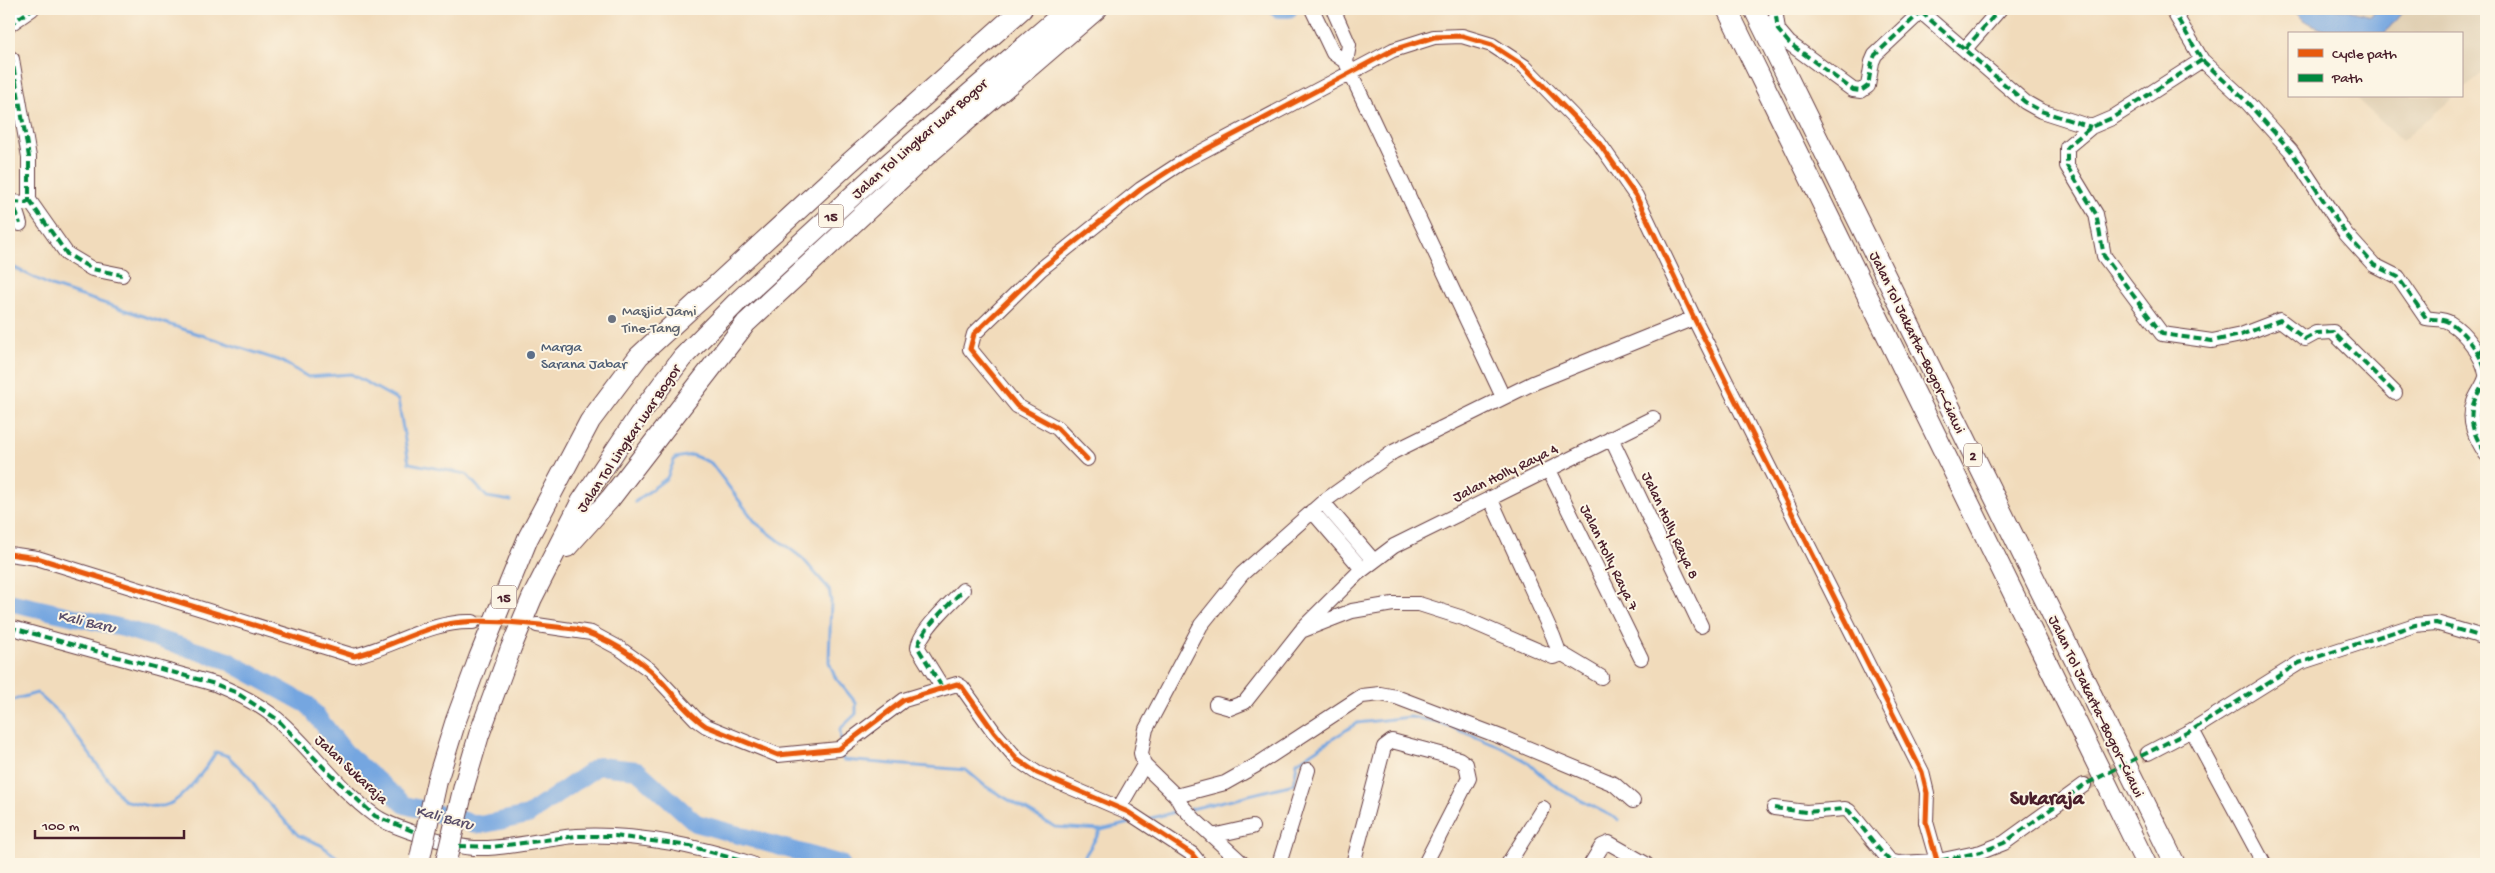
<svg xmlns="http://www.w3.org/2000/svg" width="2495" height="873" font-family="'Gochi Hand',sans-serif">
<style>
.built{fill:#dfceb1}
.water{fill:#75a6e0;stroke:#606286}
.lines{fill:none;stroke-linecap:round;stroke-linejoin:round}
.stream{stroke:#75a6e0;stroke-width:3}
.river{stroke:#75a6e0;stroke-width:18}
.minor-tunnel{stroke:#d0b59e;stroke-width:14;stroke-dasharray:14 7;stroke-linecap:butt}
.minor-casing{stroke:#633b41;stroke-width:16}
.highway-casing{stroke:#633b41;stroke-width:22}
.minor{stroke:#fff;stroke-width:14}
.highway{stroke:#fff;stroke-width:20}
.highway-bridge-casing{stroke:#633b41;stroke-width:22;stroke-linecap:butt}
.highway-bridge{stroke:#fff;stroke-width:20}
.quiet{stroke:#00873e;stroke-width:4;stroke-dasharray:8 4;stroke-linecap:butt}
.cycleway-casing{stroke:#fcf5e5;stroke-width:8}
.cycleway{stroke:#e8590c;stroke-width:5}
.worship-dot{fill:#6b7280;stroke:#fcf5e5;stroke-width:2}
.service-dot{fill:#5c6f8a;stroke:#fcf5e5;stroke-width:2}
.labels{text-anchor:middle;stroke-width:4;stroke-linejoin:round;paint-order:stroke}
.shield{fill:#fcf5e5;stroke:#7f5f63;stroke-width:1}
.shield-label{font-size:14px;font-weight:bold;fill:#4a1f2b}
.street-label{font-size:15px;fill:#4a1f2b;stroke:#fcf5e5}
.worship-label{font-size:15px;fill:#5b616d;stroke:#fcf5e5;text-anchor:start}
.service-label{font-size:15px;fill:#4e5e75;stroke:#fcf5e5;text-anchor:start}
.water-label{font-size:16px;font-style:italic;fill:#594e6a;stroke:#fcf5e5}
.district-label{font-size:20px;font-weight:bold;fill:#4a1f2b;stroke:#fcf5e5}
</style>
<rect width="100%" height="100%" fill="#fcf5e5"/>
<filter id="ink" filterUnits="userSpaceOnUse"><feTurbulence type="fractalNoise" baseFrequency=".02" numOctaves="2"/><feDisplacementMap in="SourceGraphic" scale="10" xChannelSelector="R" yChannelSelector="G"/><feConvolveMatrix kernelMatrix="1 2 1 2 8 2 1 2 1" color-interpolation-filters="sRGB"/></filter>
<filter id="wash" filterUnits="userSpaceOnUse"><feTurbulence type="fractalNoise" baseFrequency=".0096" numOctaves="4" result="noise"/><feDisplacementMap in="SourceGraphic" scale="20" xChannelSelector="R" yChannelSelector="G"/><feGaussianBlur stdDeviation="1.12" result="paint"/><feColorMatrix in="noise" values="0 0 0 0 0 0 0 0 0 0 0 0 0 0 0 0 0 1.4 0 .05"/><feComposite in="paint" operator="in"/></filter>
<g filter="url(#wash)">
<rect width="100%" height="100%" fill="#f1dbbb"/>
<path class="built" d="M2314 9H2486V70L2461 91V34H2336Z
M2361 96H2455L2402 141 2358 100Z"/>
<path class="water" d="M2292 9H2344L2371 16 2376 9H2405L2384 34C2350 34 2316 36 2292 9Z"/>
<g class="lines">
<path class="stream" d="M9 261 13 267 51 286 281 361 308 377 351 374 398 400 409 463 466 474 487 497 511 501
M635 502 667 478 675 458 692 455 711 463 756 523 802 558 829 589 831 601 829 662 835 677 856 703V714L840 729 841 742
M9 701 37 693 61 715 123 800C136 803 157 810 169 804 184 798 208 766 216 752L228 756 248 776 262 796 298 835 321 845 342 861
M842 755 843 760 966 770 985 786 1055 827 1101 830
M1191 809 1294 784 1297 762 1357 723 1410 717 1439 722 1503 748 1526 761 1541 775 1563 791 1619 820
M1147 819 1180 811
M1071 864 1083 859 1101 830 1134 822"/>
<path class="river" d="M1278 9H1289
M9 602 123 628 226 660 308 705 345 752 405 805 480 825 528 815 598 766 637 770 696 823 841 864"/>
</g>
</g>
<g filter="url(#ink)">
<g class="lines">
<path class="minor-tunnel" d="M473 622 529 625
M2084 785 2148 753"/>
<g class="minor-casing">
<path id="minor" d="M1312 9 1333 53 1346 62
M1333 9 1349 45 1346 62 1351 74 1503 397
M2172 9 2202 60 2245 100 2291 151 2345 233 2374 265 2398 277 2426 318C2434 320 2443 318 2450 323 2465 332 2483 356 2486 374
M1921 12 2025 102 2041 111 2091 127
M1776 16 1778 30 1789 43 1853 90 1861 91 1868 86 1872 62 1875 55 1924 9
M9 25 32 9
M1965 49 2000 9
M9 57 12 59 29 157V200L25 203 13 202
M2202 60 2112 118 2091 127 2067 147V166L2096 214 2104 256 2162 334 2212 341 2241 335 2280 320 2305 339 2316 333 2333 332 2395 393
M29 200 67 254 92 269 122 275
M9 201 13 202 20 224
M2486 377C2484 386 2477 393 2474 402 2467 421 2476 439 2486 454
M1611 438 1701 626
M1087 459 1057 428 1017 406 970 349 974 334 1041 269 1141 189 1184 161 1393 50 1434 37 1462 36 1492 45 1524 66 1599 143 1636 196 1694 318 1922 772 1927 793 1926 822 1938 864
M1549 470 1641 658
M1323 502 1373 560
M1312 511 1362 569
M9 554 37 558 354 656C393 647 432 620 473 622
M537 625 591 633 619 648 650 670 696 719 706 726 778 755 839 749 904 700 957 684 962 687 994 732 1018 760 1037 773 1128 812 1192 854 1200 864
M9 627 215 684C237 693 259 704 277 719 312 749 337 788 374 815 391 828 435 839 456 845 490 855 542 838 577 836 635 833 697 846 752 864
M1303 628 1357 574 1394 546 1653 418
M1559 652 1601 677
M942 687 918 648C919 631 951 603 963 590
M1216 704 1230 708 1245 702 1301 631 1352 611 1393 604H1419L1463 618 1553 657 1557 656 1559 652 1553 636 1490 498
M2192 730 2264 864
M2148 753 2192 730 2299 663 2415 625 2436 623 2486 638
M1176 796 1225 783 1255 766 1362 696 1380 694 1396 697 1501 737 1614 784 1633 801
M1119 808 1144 765
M1774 808 1806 812 1845 809 1849 811 1890 861 1898 863 1938 861 1981 852 2004 843 2084 785
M1212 836 1252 827
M1243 864 1196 821 1181 805 1176 796 1144 765 1141 753 1146 729 1201 625 1242 574 1323 502 1393 452 1533 383 1694 318
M1279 864 1308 770
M1353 864 1384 747 1392 741 1459 759 1466 764 1469 778 1425 864
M1508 864 1543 808
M1591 864 1602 846 1609 843 1646 864"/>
</g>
<g class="highway-casing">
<path id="highway" d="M1727 9 2146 864
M1754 9 2175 864
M567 547 610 499 746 323 920 161 1097 9
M437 781 456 720 479 658 528 538 590 421 639 356 848 164 1022 9
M464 786 479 735 511 648 532 598 581 502 639 415 682 358 736 303 874 176 1068 9"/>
</g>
<use href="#minor" class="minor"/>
<use href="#highway" class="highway"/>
<g class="highway-bridge-casing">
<path id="highway-bridge" d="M420 858 437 781
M446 861 464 786"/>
</g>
<use href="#highway-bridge" class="highway-bridge"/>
<path class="quiet" d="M2172 9 2202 60 2245 100 2291 151 2345 233 2374 265 2398 277 2426 318C2434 320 2443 318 2450 323 2465 332 2483 356 2486 374
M1921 12 2025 102 2041 111 2091 127
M1776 16 1778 30 1789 43 1853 90 1861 91 1868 86 1872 62 1875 55 1924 9
M9 25 32 9
M1965 49 2000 9
M9 57 12 59 29 157V200L25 203 13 202
M2202 60 2112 118 2091 127 2067 147V166L2096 214 2104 256 2162 334 2212 341 2241 335 2280 320 2305 339 2316 333 2333 332 2395 393
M29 200 67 254 92 269 122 275
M9 201 13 202 20 224
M2479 355 2486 344
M2486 377C2484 386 2477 393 2474 402 2467 421 2476 439 2486 454
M9 627 215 684 235 692 277 719 328 772 375 816 415 832
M942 687 918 648C919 631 951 603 963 590
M1774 808 1806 812 1845 809 1849 811 1883 854 1890 861 1898 863 1938 861 1981 852 2004 843 2084 785 2192 730 2299 663 2415 625 2436 623 2486 638
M459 846 492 847 576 836H615L690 846 752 864"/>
<g class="cycleway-casing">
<path id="cycleway" d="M1087 459 1057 428 1017 406 970 349 974 334 1041 269 1141 189 1184 161 1393 50 1434 37 1462 36 1492 45 1524 66 1599 143 1636 196 1694 318 1922 772 1927 793 1926 822 1938 864
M9 554 37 558 354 656C386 649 416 630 448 624 485 617 537 625 575 629 606 637 637 656 660 680 675 696 688 714 706 726L778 755 839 749 904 700 957 684 962 687 994 732 1018 760 1037 773 1128 812 1192 854 1200 864"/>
</g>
<use href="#cycleway" class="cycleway"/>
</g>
</g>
<circle class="worship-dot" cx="612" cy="319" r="5"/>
<circle class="service-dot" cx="531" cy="355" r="5"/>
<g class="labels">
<g class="shield">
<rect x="818.5" y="204.5" width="25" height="23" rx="4"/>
<rect x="1964" y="443.5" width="18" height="23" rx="4"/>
<rect x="491.5" y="585.5" width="25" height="23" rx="4"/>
</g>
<g class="shield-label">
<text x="831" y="221">15</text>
<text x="1973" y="460">2</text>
<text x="504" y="602">15</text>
</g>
<g class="street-label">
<text transform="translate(919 138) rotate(-41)" y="5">Jalan Tol Lingkar Luar Bogor</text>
<text transform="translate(1918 342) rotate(64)" y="5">Jalan Tol Jakarta–Bogor–Ciawi</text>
<text transform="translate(628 438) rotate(-56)" y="5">Jalan Tol Lingkar Luar Bogor</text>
<text transform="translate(1505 472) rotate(-26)" y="5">Jalan Holly Raya 4</text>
<text transform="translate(1671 525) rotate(65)" y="5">Jalan Holly Raya 8</text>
<text transform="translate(1610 557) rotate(64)" y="5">Jalan Holly Raya 7</text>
<text transform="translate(2097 706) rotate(64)" y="5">Jalan Tol Jakarta–Bogor–Ciawi</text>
<text transform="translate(352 769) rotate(43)" y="5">Jalan Sukaraja</text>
</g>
<g class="worship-label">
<text x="622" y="315">Masjid Jami<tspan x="622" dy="17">Tine-Tang</tspan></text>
</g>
<g class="service-label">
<text x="541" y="351">Marga<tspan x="541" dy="17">Sarana Jabar</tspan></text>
</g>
<g class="water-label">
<text transform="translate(87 620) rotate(13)" y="6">Kali Baru</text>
<text transform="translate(445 816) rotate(15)" y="6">Kali Baru</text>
</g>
<g class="district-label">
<text x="2047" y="804">Sukaraja</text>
</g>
</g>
<rect width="2495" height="873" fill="none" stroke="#fcf5e5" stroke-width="30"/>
<rect x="2288" y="32" width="175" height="65" fill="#fcf5e5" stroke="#b59f9b"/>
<rect x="2298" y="49" width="25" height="8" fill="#e8590c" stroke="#b59f9b"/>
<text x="2332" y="58" font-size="15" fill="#4a1f2b">Cycle path</text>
<rect x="2298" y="74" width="25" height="8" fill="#00873e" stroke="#b59f9b"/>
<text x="2332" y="82" font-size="15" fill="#4a1f2b">Path</text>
<path d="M35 830v8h149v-8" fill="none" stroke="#4a1f2b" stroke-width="2.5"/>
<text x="42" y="830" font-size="15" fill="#4a1f2b" stroke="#fcf5e5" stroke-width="4" paint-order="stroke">100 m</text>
</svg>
